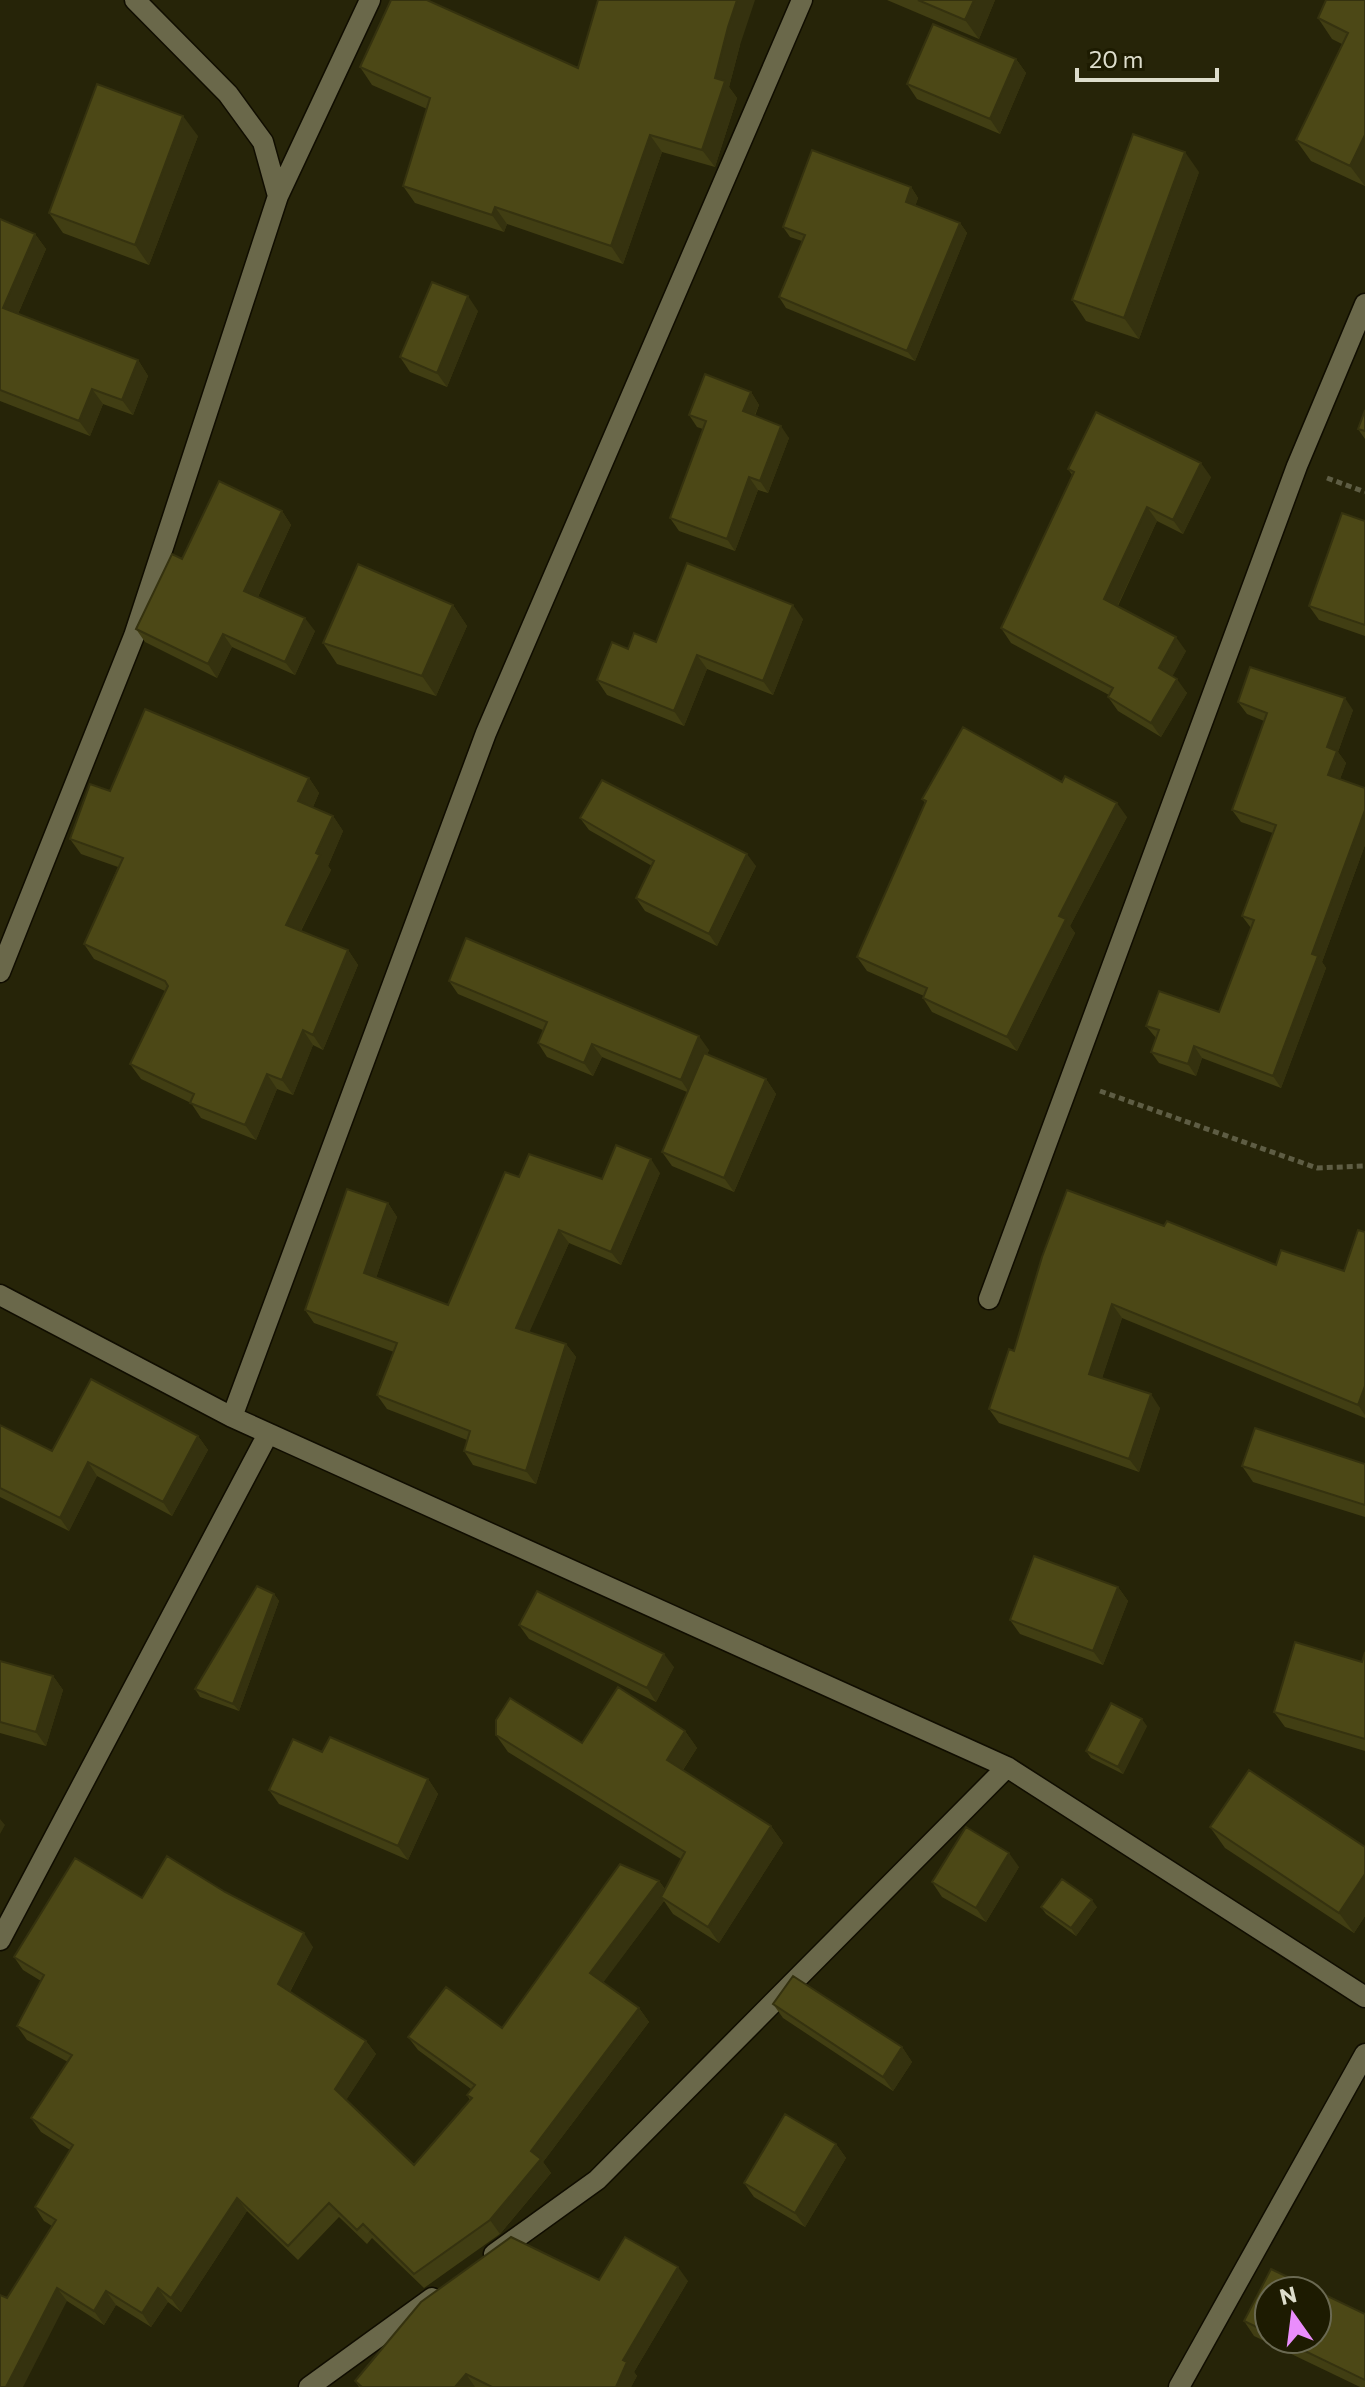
<svg xmlns="http://www.w3.org/2000/svg" width="1365" height="2387" font-family="Commissioner,sans-serif">
<style>
.lines{fill:none;stroke-linecap:round;stroke-linejoin:round}
.street-casing{stroke:#100d00;stroke-width:23}
.path{stroke:#5e5d44;stroke-width:5;stroke-dasharray:6 4;stroke-linecap:butt}
.street{stroke:#6a684a;stroke-width:20}
.wall{fill:#413e13;fill-rule:evenodd}
.shaded-wall{fill:#35320f}
.building{fill:#4c4816;stroke:#35320f;stroke-width:2}
</style>
<rect width="100%" height="100%" fill="#262408"/>
<g class="lines">
<g class="street-casing">
<path id="street" d="M135 0 228 94 263 142 278 196
M0 972 134 636 278 196 370 0
M0 1295 232 1417 1007 1767 1365 1997
M989 1299 1297 466 1365 304
M232 1417 486 733 802 0
M0 1940 268 1434
M494 2254 597 2180 1007 1767
M309 2387 432 2298
M1179 2387 1365 2054"/>
</g>
<path class="path" d="M1327 478 1365 492
M1100 1091 1317 1168 1365 1166"/>
<use href="#street" class="street"/>
</g>
<path class="wall" d="M887 0H995L979 39Z
M1365 0V186L1311 161 1296 140 1342 44 1332 39 1318 18Z
M740 45 729 87 737 98 715 167 662 152 623 264 507 224 504 232 415 203 403 186 427 109 372 85 360 67 578 68Z
M1016 59 1026 73 1000 134 917 99 907 84Z
M198 136 149 265 63 233 49 213Z
M1199 172 1139 339 1086 321 1072 300Z
M911 187 918 198 915 206 960 223 967 233 915 361 786 308 779 297 802 241 790 237 783 227Z
M0 219 35 234 46 249 18 314 138 360 148 376 133 415 103 404 90 436 0 401Z
M478 311 447 387 410 372 400 357Z
M751 392 759 405 755 416 789 438 768 493 758 490 735 551 679 531 670 518 703 429 697 427 689 415Z
M1365 410V439L1358 429Z
M1068 469 1211 477 1183 534 1157 521 1118 606 1186 651 1172 676 1187 693 1161 737 1118 711 1108 697 1109 695 1011 643 1001 628 1072 475Z
M282 511 291 525 258 597 315 631 295 675 232 647 217 678 145 642 136 629 182 559Z
M1365 521V636L1319 620 1309 606Z
M453 605 467 626 436 696 337 664 323 643Z
M803 619 773 695 707 669 684 726 607 695 597 680 628 649 656 642Z
M1238 702 1353 710 1338 752 1346 763 1340 779 1365 788V845L1322 962 1326 968 1281 1088 1202 1058 1196 1076 1159 1063 1151 1052 1156 1038 1146 1026 1219 1012 1251 928 1242 916 1273 833 1241 822 1232 810 1264 721 1247 714Z
M309 778 319 793 313 807 333 816 343 831 328 866 331 870 301 931 348 950 358 965 323 1050 313 1045 293 1095 277 1089 256 1140 201 1118 191 1103 141 1079 130 1064 165 991 94 959 84 944 118 867 81 854 70 839 110 791Z
M922 799 1127 817 1070 926 1075 933 1017 1051 932 1012 923 998 924 996 867 971 857 957 925 803Z
M580 818 756 866 717 946 645 911 636 898 652 866 589 830Z
M449 981 709 1050 707 1055 766 1079 776 1094 734 1192 672 1166 662 1152 687 1092 602 1057 593 1076 547 1057 538 1043 543 1030 458 994Z
M660 1173 621 1265 569 1243 529 1332 566 1344 576 1357 536 1484 473 1465 464 1451 467 1440 387 1409 377 1395 394 1352 314 1323 305 1310 388 1203 397 1217 376 1278 448 1305 519 1177 602 1179Z
M1164 1226 1276 1265 1344 1271 1365 1232V1418L1122 1318 1102 1378 1160 1408 1139 1472 999 1423 989 1409 1014 1351Z
M0 1425 52 1451 198 1436 208 1450 172 1516 97 1476 69 1531 0 1497Z
M1365 1464V1517L1253 1482 1242 1466Z
M1118 1587 1128 1601 1103 1665 1020 1634 1010 1620Z
M274 1594 279 1601 239 1711 200 1697 195 1689Z
M519 1625 674 1667 656 1702 529 1639Z
M1365 1652V1751L1285 1727 1274 1712 1362 1662Z
M53 1676 63 1690 46 1746 0 1733V1722Z
M1147 1726 1123 1774 1091 1758 1086 1751Z
M685 1731 697 1748 683 1770 771 1826 783 1843 719 1943 673 1914 664 1901 603 1982 639 2008 649 2022 543 2162 551 2173 500 2234 424 2288 372 2238 367 2244 339 2217 298 2260 247 2211 181 2312 168 2302 151 2327 116 2305 104 2325 67 2301 7 2298 52 2226 44 2221 35 2207 70 2150 41 2132 31 2118 68 2062 27 2040 17 2026 41 1981 23 1970 14 1957 142 1898 313 1947 290 1992 366 2041 376 2054 346 2100 414 2165 470 2100 467 2095 471 2089 418 2050 408 2037 502 2028 659 1881 665 1889 681 1859 508 1752 496 1735 582 1743Z
M322 1752 428 1779 438 1794 408 1860 279 1804 269 1790Z
M1210 1827 1365 1847V1916L1354 1933 1225 1848Z
M1019 1867 986 1922 942 1897 932 1882Z
M1041 1907H1097L1076 1936 1046 1914Z
M773 2004 902 2047 912 2062 893 2091 783 2018Z
M836 2144 846 2158 805 2227 754 2197 744 2183Z
M1271 2269 1365 2314V2387H1360L1254 2336 1244 2321ZM1269 2291H1317V2339H1269Z
M599 2280 688 2281 634 2372 637 2376 631 2387H359L355 2381Z"/>
<path class="shaded-wall" d="M737 0H755L740 45 729 87 737 98 715 167 702 150 715 78 728 27Z
M974 0H995L979 39 965 20Z
M1016 59 1026 73 1000 134 990 119Z
M183 116 198 136 149 265 135 245Z
M650 135 662 152 623 264 611 246Z
M1365 135V186L1350 166Z
M1185 152 1199 172 1139 339 1124 318Z
M911 187 918 198 913 213 906 202Z
M495 207 507 224 504 232 492 215Z
M960 223 967 233 915 361 907 351Z
M35 234 46 249 14 323 3 308Z
M468 296 478 311 447 387 437 373Z
M138 360 148 376 133 415 122 400Z
M92 389 103 404 90 436 79 421Z
M751 392 759 405 751 423 743 411Z
M781 426 789 438 768 493 760 481Z
M1201 463 1211 477 1183 534 1173 520Z
M749 477 758 490 735 551 727 539Z
M1147 507 1157 521 1114 613 1104 599Z
M282 511 291 525 254 605 244 591Z
M453 605 467 626 436 696 422 676Z
M793 605 803 619 773 695 763 681Z
M305 618 315 631 295 675 285 662Z
M223 634 232 647 217 678 208 664Z
M1176 637 1186 651 1169 683 1159 668Z
M697 655 707 669 684 726 674 711Z
M1177 679 1187 693 1161 737 1151 723Z
M1345 698 1353 710 1338 752 1346 763 1337 787 1328 775 1327 747Z
M309 778 319 793 309 816 298 801Z
M1117 803 1127 817 1070 926 1075 933 1017 1051 1007 1037 1059 916Z
M1365 810V845L1322 962 1326 968 1281 1088 1273 1076 1312 954Z
M333 816 343 831 328 866 331 870 296 940 286 925Z
M747 854 756 866 717 946 709 934Z
M348 950 358 965 323 1050 313 1035Z
M303 1030 313 1045 293 1095 282 1080Z
M699 1036 709 1050 690 1094 681 1080Z
M592 1044 602 1057 593 1076 584 1063Z
M1194 1046 1202 1058 1196 1076 1188 1064Z
M267 1074 277 1089 256 1140 245 1125Z
M766 1079 776 1094 734 1192 724 1178Z
M651 1159 660 1173 621 1265 611 1252Z
M388 1203 397 1217 373 1287 364 1273Z
M559 1230 569 1243 525 1342 516 1328Z
M1112 1304 1122 1318 1099 1387 1089 1374Z
M566 1344 576 1357 536 1484 526 1471Z
M1365 1386V1415L1358 1405Z
M1151 1394 1160 1408 1139 1472 1129 1459Z
M198 1436 208 1450 172 1516 163 1502Z
M88 1462 97 1476 69 1531 60 1518Z
M1118 1587 1128 1601 1103 1665 1093 1651Z
M274 1594 279 1601 239 1711 233 1704Z
M664 1654 674 1667 656 1702 647 1688Z
M53 1676 63 1690 46 1746 36 1732Z
M1142 1719 1147 1726 1123 1774 1118 1767Z
M685 1731 697 1748 678 1777 667 1760Z
M428 1779 438 1794 408 1860 398 1846Z
M0 1819 5 1825 0 1834Z
M771 1826 783 1843 719 1943 708 1927Z
M1009 1853 1019 1867 986 1922 976 1908Z
M1365 1874V1916L1354 1933 1339 1913Z
M659 1881 669 1895 661 1897 664 1901 600 1987 590 1973Z
M1092 1900 1097 1907 1076 1936 1071 1928Z
M304 1933 313 1947 287 1997 278 1984Z
M639 2008 649 2022 543 2162 551 2173 500 2234 490 2220 531 2151Z
M366 2041 376 2054 345 2102 335 2089Z
M902 2047 912 2062 893 2091 883 2077Z
M836 2144 846 2158 805 2227 795 2213Z
M237 2198 247 2211 181 2312 171 2298Z
M678 2267 688 2281 634 2372 637 2376 631 2387H616L623 2360Z
M57 2288 67 2301 23 2387H6Z
M158 2288 168 2302 151 2327 142 2313Z
M106 2291 116 2305 104 2325 94 2311Z
M466 2374 475 2387H455Z"/>
<path class="building" d="M391 0H427L578 68 598 0H737L728 27 715 78 725 81 702 150 650 135 611 246 495 207 492 215 403 186 430 98 360 67Z
M918 0H974L965 20Z
M1326 0H1365V135L1350 166 1296 140 1348 33 1318 18Z
M933 24 1016 59 990 119 907 84Z
M97 84 183 116 135 245 49 213Z
M1133 134 1185 152 1124 318 1072 300Z
M812 150 911 187 906 202 960 223 907 351 779 297 805 235 783 227Z
M0 219 35 234 3 308 138 360 122 400 92 389 79 421 0 390Z
M432 282 468 296 437 373 400 357Z
M705 374 751 392 743 411 781 426 760 481 749 477 727 539 670 518 706 421 689 415Z
M1365 410V431L1358 429Z
M1096 412 1201 463 1173 520 1147 507 1104 599 1176 637 1159 668 1177 679 1151 723 1108 697 1113 688 1001 628 1074 472 1068 469Z
M219 481 282 511 244 591 305 618 285 662 223 634 208 664 136 629 172 554 182 559Z
M1342 513 1365 521V625L1309 606Z
M687 563 793 605 763 681 697 655 674 711 597 680 612 642 628 649 634 633 656 642Z
M358 564 453 605 422 676 323 643Z
M1250 667 1345 698 1327 747 1337 751 1328 775 1365 788V810L1312 954 1318 956 1273 1076 1194 1046 1188 1064 1151 1052 1159 1030 1146 1026 1159 991 1219 1012 1254 920 1242 916 1276 825 1232 810 1267 713 1238 702Z
M145 709 309 778 298 801 333 816 316 853 320 855 286 925 348 950 313 1035 303 1030 282 1080 267 1074 245 1125 190 1103 194 1094 130 1064 168 986 165 981 84 944 123 858 70 839 90 784 110 791Z
M963 727 1062 782 1065 776 1117 803 1059 916 1066 919 1007 1037 923 998 927 988 857 957 926 801 922 799Z
M602 780 747 854 709 934 636 898 654 861 580 818Z
M466 938 699 1036 681 1080 592 1044 584 1063 538 1043 547 1022 449 981Z
M704 1053 766 1079 724 1178 662 1152Z
M616 1145 651 1159 611 1252 559 1230 516 1328 566 1344 526 1471 464 1451 470 1431 377 1395 397 1343 305 1310 347 1189 388 1203 364 1273 448 1305 505 1172 519 1177 529 1154 602 1179Z
M1067 1190 1164 1226 1167 1221 1276 1265 1281 1250 1344 1271 1358 1230 1365 1232V1386L1358 1405 1112 1304 1089 1374 1151 1394 1129 1459 989 1409 1009 1349 1014 1351 1042 1257Z
M91 1379 198 1436 163 1502 88 1462 60 1518 0 1488V1425L52 1451Z
M1255 1428 1365 1464V1505L1242 1466Z
M1034 1556 1118 1587 1093 1651 1010 1620Z
M257 1586 274 1594 233 1704 195 1689Z
M537 1591 664 1654 647 1688 519 1625Z
M1295 1642 1362 1662 1365 1652V1739L1274 1712Z
M0 1661 53 1676 36 1732 0 1722Z
M618 1687 685 1731 667 1760 771 1826 708 1927 661 1897 685 1852 496 1735V1720L510 1698 582 1743Z
M1111 1703 1142 1719 1118 1767 1086 1751Z
M330 1737 428 1779 398 1846 269 1790 293 1739 322 1752Z
M1249 1770 1365 1847V1874L1339 1913 1210 1827Z
M966 1827 1009 1853 976 1908 932 1882Z
M167 1856 225 1892 304 1933 278 1984 366 2041 335 2089 414 2165 472 2098 467 2095 475 2085 408 2037 446 1987 502 2028 620 1864 659 1881 590 1973 639 2008 531 2151 541 2159 490 2220 414 2274 363 2224 357 2230 329 2203 288 2246 237 2198 171 2298 158 2288 142 2313 106 2291 94 2311 57 2288 6 2387H0V2295L7 2298 56 2220 35 2207 73 2145 31 2118 72 2055 17 2026 44 1975 14 1957 75 1858 142 1898Z
M1062 1879 1092 1900 1071 1928 1041 1907Z
M793 1976 902 2047 883 2077 773 2004Z
M785 2114 836 2144 795 2213 744 2183Z
M511 2237 599 2280 625 2237 678 2267 623 2360 627 2362 616 2387H492L466 2374 455 2387H362L355 2381 421 2302Z
M1271 2269 1365 2314V2380L1280 2339H1317V2291H1269V2333L1244 2321Z"/>
<g transform="translate(1293 2315) rotate(346)"><circle r="38" fill="#1d1b01" stroke="#6a6952" stroke-width="2"/>
<path d="M0-6L14 30L0 20L-14 30Z" fill="#ea8dfc"/>
<text y="-12" font-size="22" font-weight="bold" text-anchor="middle" fill="#ddddcc">N</text>
</g>
<path d="M1077 68v12h140v-12" fill="none" stroke="#ddddcc" stroke-width="4"/>
<text x="1089" y="68" font-size="24" fill="#ddddcc" stroke="#1d1b01" stroke-width="6" paint-order="stroke">20 m</text>
</svg>
